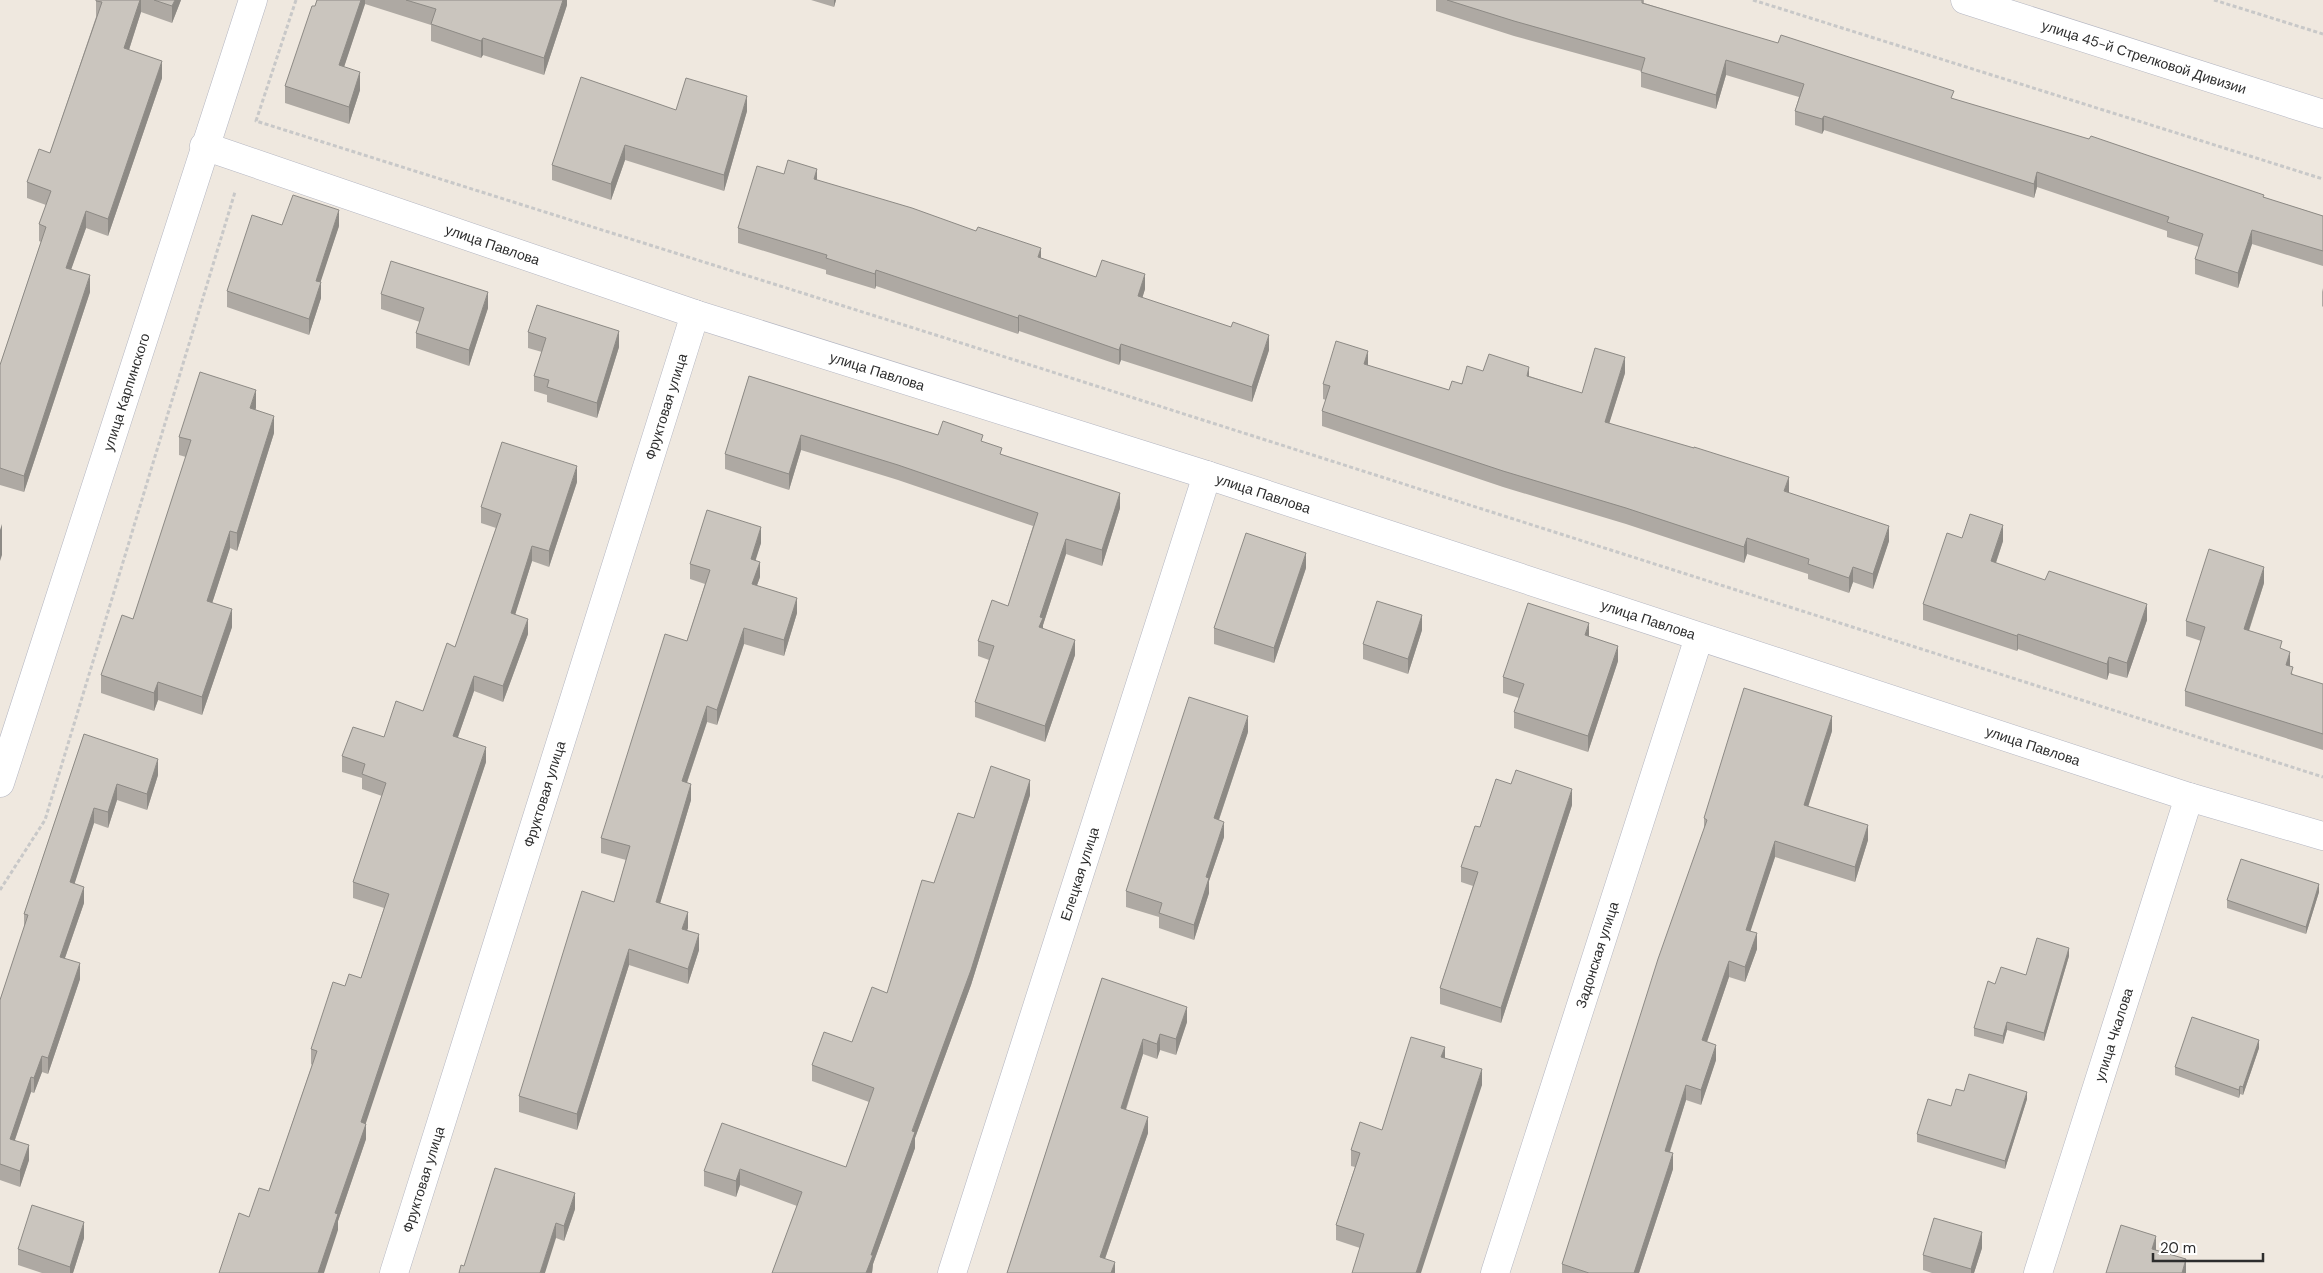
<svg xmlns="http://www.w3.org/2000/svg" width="2323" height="1273" font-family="'DM Sans',sans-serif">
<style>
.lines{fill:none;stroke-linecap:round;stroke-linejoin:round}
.street-casing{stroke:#b3b5c1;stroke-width:29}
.secondary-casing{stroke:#b3b5c1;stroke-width:29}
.path{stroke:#c8c8c8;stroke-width:3;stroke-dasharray:4 2.5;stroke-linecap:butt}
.street{stroke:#fff;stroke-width:28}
.secondary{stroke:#fff;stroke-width:28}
.wall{fill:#aea9a3}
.shaded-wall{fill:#8d8a85}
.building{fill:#cac5be;stroke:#8d8a85}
.labels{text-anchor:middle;stroke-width:5;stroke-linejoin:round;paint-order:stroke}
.street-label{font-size:14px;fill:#2d2d2d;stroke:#fff}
</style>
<rect width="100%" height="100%" fill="#efe8df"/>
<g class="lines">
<g class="street-casing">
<g id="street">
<path id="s1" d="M204 146 695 314 1207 475 2189 797 2323 836"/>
<path id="s2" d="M394 1273 695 314"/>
<path id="s3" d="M952 1273 1207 475"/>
<path id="s4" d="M1495 1273 1699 637"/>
<path id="s5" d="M2038 1273 2189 797"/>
</g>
</g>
<g class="secondary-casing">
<g id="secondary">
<path id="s6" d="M1965 0 2323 114"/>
<path id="s7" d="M0 783 253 0"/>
</g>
</g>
<path class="path" d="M296 0 256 121 977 348 2323 777
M1753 0 2323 179
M2214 0 2323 34
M0 890 45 820 235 192"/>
<use href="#street" class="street"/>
<use href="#secondary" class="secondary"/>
</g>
<path class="wall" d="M96 0H181L172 23 141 12 129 50 162 78 108 236 86 228 71 269 90 292 24 492 0 485V365L41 242 39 241V224L46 205 27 198V182L50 153 96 17Z
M317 0H567V5L544 75 483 55 481 58 431 41V25L365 4 344 67 360 90 349 124 285 103V86Z
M811 0H836L834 7Z
M1436 0H1644V3L1954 99 2323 216V266L2252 244 2238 288 2195 274V259L2199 247 2167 237V231L2037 187 2034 198 1824 130 1822 134 1795 125V111L1799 97 1726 75 1716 109 1641 87V71L1514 36 1436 11Z
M676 110 747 111 724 191 625 160 611 200 552 180V165Z
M817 180 1096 277 1145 289 1142 298 1269 350 1252 402 1121 360 1119 365 1019 331 1018 334 876 286 875 289 826 274V270L738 243V228Z
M339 226 320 282 321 298 309 335 227 307V291Z
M2323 288V307L2322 306V292Z
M381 294 488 308 469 366 416 348V333L420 322 381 309Z
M528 332 619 347 597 418 547 402V395L534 391V376L542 352 528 348Z
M1368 366 1449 390 1483 371 1529 376 1582 393 1625 373 1609 423 1789 493 1889 541 1873 589 1853 582 1849 593 1808 579V574L1747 554 1744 563 1626 524 1503 487 1322 426V411L1326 400 1323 399V384Z
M749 376 938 435 983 442 1002 455 1120 508 1102 566 1066 554 1043 625V629L1075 655 1045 742 975 717V702L989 660 978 656V641L1008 606 1033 526 898 480 801 450 789 490 725 469V454Z
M256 408 255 409 274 433 237 551 230 548 212 603 232 627 202 715 158 700 154 711 101 693V675L133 619 186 457 179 455V437Z
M577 482 549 567 532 561 515 614 528 634 503 702 474 691 458 737 486 762 365 1124 366 1139 338 1221V1230L249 1217 269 1191 312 1065 311 1064V1049L345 986 361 978 384 908 353 898V882L382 796 362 789V778L342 772V756L384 737 423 711 455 647 496 528 481 523V507Z
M1962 538 2003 541 1996 563 2147 620 2127 678 2109 673 2107 680 2018 649 2017 651 1923 620V604Z
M761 543 755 560 760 577 757 585 797 613 784 656 744 644 717 725 707 722 687 783 691 800 660 903 688 928 687 930 699 950 688 984 629 965 577 1130 519 1112V1096L614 902 626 860 601 853V838L687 641 705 584 690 579V564Z
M1306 568 1274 663 1214 644V628Z
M2264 583 2249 631 2282 649 2293 675 2323 684V750L2185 706V691L2201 641 2186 636V621Z
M1422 630 1408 674 1363 659V644Z
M1589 636 1618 661 1588 752 1514 728V712L1519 698 1503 693V677Z
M1832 731 1808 806 1868 840 1855 882 1775 857 1750 931 1757 949 1745 982 1729 977 1707 1042 1716 1060 1701 1105 1686 1100 1670 1152 1673 1169 1639 1273H1562V1264L1704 831V818Z
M1248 732 1219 820 1224 837 1209 881V893L1194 940 1159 928V917L1126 907V891Z
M84 734 158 775 147 810 117 800 108 828 94 823 74 884 84 903 65 958 80 979 48 1074 42 1072 34 1093 31 1092 15 1140 29 1160 20 1187 0 1180V1000L24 928V914Z
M1030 795 971 985 915 1138V1148L873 1264 872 1273H772L797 1206 740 1185 736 1197 704 1186V1171L846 1167 869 1102 812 1081V1065L852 1042 887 993 934 883 974 818Z
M1572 805 1501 1023 1440 1004V988L1473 886 1461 882V867L1480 827Z
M2319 892 2306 934 2227 908V900Z
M2069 956 2044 1041 2007 1030 2003 1044 1974 1036V1028L1995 984 2026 975Z
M1102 978 1187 1022 1176 1055 1160 1050 1157 1059 1143 1054 1126 1110 1148 1133 1105 1259 1115 1273H1007Z
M2259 1048 2243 1095 2240 1094 2239 1098 2175 1075V1067Z
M1445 1058 1482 1085 1360 1248 1336 1240V1225L1355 1167 1351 1166V1150L1382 1130Z
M1964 1091 2027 1099 2005 1169 1917 1142V1134L1951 1106Z
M575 1209 564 1241 556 1238 464 1266Z
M84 1238 73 1273H42L18 1265V1249Z
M1982 1248 1974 1273H1932L1923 1270V1255Z"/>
<path class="shaded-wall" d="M140 0H141V12L124 65V48Z
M175 0H181L172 23V6Z
M361 0H365V4L339 82V65Z
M563 0H567V5L544 75V58Z
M834 0H836L834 7Z
M483 38V55L481 58V41Z
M1726 60V75L1716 109V95Z
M162 61V78L108 236V219Z
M360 72V90L349 124V107Z
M747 96V111L724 191V175Z
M1824 116V130L1822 134V119Z
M625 145V160L611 200V184Z
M817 169V184L814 179Z
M2037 172V187L2034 198V184Z
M339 210V226L316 296V281Z
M86 211V228L66 284V268Z
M2252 230V244L2238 288V273Z
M1041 248V264L1038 257Z
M876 270V286L875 289V274Z
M1145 274V289L1138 312V296Z
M90 275V292L24 492V476Z
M321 282V298L309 335V319Z
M488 292V308L469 366V350Z
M1019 315V331L1018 334V318Z
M619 331V347L597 418V403Z
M1269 335V350L1252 402V387Z
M1121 344V360L1119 365V350Z
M1368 351V367L1364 364Z
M1625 357V373L1605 437V422Z
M1529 367V383L1527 376Z
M256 390V408L250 426V408Z
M274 416V433L237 551V533Z
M801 435V450L789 490V474Z
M577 466V482L549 567V551Z
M1789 477V493L1784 491Z
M1120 493V508L1102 566V550Z
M2 524V555L0 561V530Z
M2003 525V541L1991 577V561Z
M1889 526V541L1873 589V574Z
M761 527V543L751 575V559Z
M230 531V548L207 619V601Z
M1747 538V554L1744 563V547Z
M1066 539V554L1043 625V633L1039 627 1040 617Z
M532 546V561L511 628V613Z
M1306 553V568L1274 663V648Z
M760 562V577L752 599V584Z
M1853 567V582L1849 593V578Z
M2264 567V583L2244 645V629Z
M797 598V613L784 656V640Z
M2147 604V620L2127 678V663Z
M232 609V627L202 715V697Z
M1422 615V630L1408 674V659Z
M528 619V634L503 702V686Z
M1589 623V638L1585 635Z
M744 628V644L717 725V710Z
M2018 634V649L2017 651V636Z
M1075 640V655L1045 742V726Z
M1618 646V661L1588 752V736Z
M2290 652V667L2286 665Z
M2109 657V673L2107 680V664Z
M474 676V691L453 751V736Z
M158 682V700L154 711V693Z
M707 706V722L682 797V781Z
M1248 716V732L1214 834V818Z
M1832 716V731L1804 820V805Z
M486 747V762L361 1138V1122Z
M158 759V775L147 810V794Z
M1030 780V795L971 985 915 1138V1148L873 1264 872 1273H866L871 1255Z
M117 784V800L108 828V812Z
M691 784V800L656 917V902Z
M1572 789V805L1501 1023V1008Z
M94 808V823L70 898V882Z
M1224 822V837L1209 881V893L1194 940V925L1206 877Z
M1868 825V840L1855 882V867Z
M1775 841V857L1746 945V930Z
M2319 884V892L2306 934V927Z
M84 887V903L60 972V957Z
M688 912V928L682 944V929Z
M1757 933V949L1745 982V967Z
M699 934V950L688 984V969Z
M2069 948V956L2044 1041V1033Z
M629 949V965L577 1130V1114Z
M1729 961V977L1702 1056V1040Z
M80 963V979L48 1074V1058Z
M1187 1007V1022L1176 1055V1039Z
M2007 1022V1030L2003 1044V1036Z
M1160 1034V1050L1157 1059V1044Z
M1143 1039V1054L1121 1124V1108Z
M2259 1040V1048L2243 1095V1087Z
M1716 1045V1060L1701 1105V1090Z
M1445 1047V1062L1441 1057Z
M42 1056V1072L34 1093V1078Z
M1482 1069V1085L1421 1273H1416Z
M31 1077V1092L10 1154V1139Z
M1686 1085V1100L1665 1166V1151Z
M2240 1086V1094L2239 1098V1090Z
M2027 1092V1099L2005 1169V1161Z
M1148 1117V1133L1100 1273V1257Z
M366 1124V1139L338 1221V1230L324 1273H318L335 1213Z
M29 1145V1160L20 1187V1171Z
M1673 1153V1169L1639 1273H1634Z
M740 1169V1185L736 1197V1181Z
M575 1193V1209L564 1241V1226Z
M84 1222V1238L73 1273H70V1267Z
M556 1223V1238L545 1273H540Z
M1982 1232V1248L1974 1273H1971V1269Z
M2156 1236V1251L2152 1249Z
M2186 1259V1273H2182Z
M1115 1262V1273H1111Z"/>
<path class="building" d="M96 0H140L124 48 162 61 108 219 86 211 66 268 90 275 24 476 0 468V365L46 227 39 224 51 191 27 182 39 149 50 153 102 2 96 1Z
M154 0H175L172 6Z
M317 0H361L339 65 360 72 349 107 285 86 312 6H315Z
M406 0H563L544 58 483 38 481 41 431 24 436 9Z
M1447 0H1642V3L1778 43 1781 35 1954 91 1951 98 2089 139 2091 136 2264 195 2263 197 2323 216V251L2252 230 2238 273 2195 259 2203 234 2167 222 2169 217 2037 172 2034 184 1824 116 1822 119 1795 111 1804 84 1726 60 1716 95 1641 72 1645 58 1514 21Z
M581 77 676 110 686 78 747 96 724 175 625 145 611 184 552 165Z
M788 160 817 169 814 179 912 208 976 231 978 227 1041 248 1038 257 1096 277 1102 260 1145 274 1138 296 1231 327 1233 322 1269 335 1252 387 1121 344 1119 350 1019 315 1018 318 876 270 875 274 826 258 827 255 738 228 757 166 784 174Z
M293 195 339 210 316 281 321 282 309 319 227 291 252 215 282 225Z
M391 261 488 292 469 350 416 333 424 308 381 294Z
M537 305 619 331 597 403 547 387 549 380 534 376 546 338 528 332Z
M1336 341 1368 351 1364 364 1449 390 1452 381 1462 384 1467 366 1483 371 1489 354 1529 367 1527 376 1582 393 1595 348 1625 357 1605 422 1694 448V447L1789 477 1784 491 1889 526 1873 574 1853 567 1849 578 1808 564 1809 559 1747 538 1744 547 1626 508 1503 471 1322 411 1330 386 1323 384Z
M200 372 256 390 250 408 274 416 237 533 230 531 207 601 232 609 202 697 158 682 154 693 101 675 122 615 133 619 191 440 179 437Z
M749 376 938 435 943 421 983 435 981 441 1002 448 1000 454 1120 493 1102 550 1066 539 1040 617 1043 618 1039 627 1075 640 1045 726 975 702 994 646 978 641 992 600 1008 606 1038 513 898 465 801 435 789 474 725 454Z
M502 442 577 466 549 551 532 546 511 613 528 619 503 686 474 676 453 736 486 747 361 1122 366 1124 335 1213 338 1214 318 1273H219L239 1213 249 1217 259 1188 269 1191 317 1051 311 1049 333 982 345 986 349 974 361 978 389 894 353 882 386 783 362 774 365 764 342 756 353 727 384 737 396 701 423 711 447 643 455 647 501 514 481 507Z
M707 510 761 527 751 559 760 562 752 584 797 598 784 640 744 628 717 710 707 706 682 781 691 784 656 902 688 912 682 929 699 934 688 969 629 949 577 1114 519 1096 582 891 614 902 630 846 601 838 665 634 687 641 710 570 690 564Z
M1970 514 2003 525 1991 561 2045 580 2049 571 2147 604 2127 663 2109 657 2107 664 2018 634 2017 636 1923 604 1947 533 1962 538Z
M1246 533 1306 553 1274 648 1214 628Z
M2209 549 2264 567 2244 629 2282 641 2280 648 2290 652 2286 665 2293 667 2291 674 2323 684V734L2185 691 2205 627 2186 621Z
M1377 601 1422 615 1408 659 1363 644Z
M1528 603 1589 623 1585 635 1618 646 1588 736 1514 712 1524 684 1503 677Z
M1744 688 1832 716 1804 805 1868 825 1855 867 1775 841 1746 930 1757 933 1745 967 1729 961 1702 1040 1716 1045 1701 1090 1686 1085 1665 1151 1673 1153 1634 1273H1589L1562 1264 1658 959 1707 820 1704 818Z
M1189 697 1248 716 1214 818 1224 822 1206 877 1209 878 1194 925 1159 913 1162 903 1126 891Z
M84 734 158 759 147 794 117 784 108 812 94 808 70 882 84 887 60 957 80 963 48 1058 42 1056 34 1078 31 1077 10 1139 29 1145 20 1171 0 1164V1000L28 915 24 914Z
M991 766 1030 780 971 970 912 1131 915 1132 871 1255H873L866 1273H772L802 1192 740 1169 736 1181 704 1171 722 1123 846 1167 874 1088 812 1065 824 1032 852 1042 872 987 887 993 922 880 934 883 958 813 974 818Z
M1516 770 1572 789 1501 1008 1440 988 1478 872 1461 867 1475 826 1480 827 1496 779 1511 784Z
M2241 859 2319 884 2306 927 2227 900Z
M2037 938 2069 948 2044 1033 2007 1022 2003 1036 1974 1028 1988 981 1995 984 2001 967 2026 975Z
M1102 978 1187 1007 1176 1039 1160 1034 1157 1044 1143 1039 1121 1108 1148 1117 1100 1257 1115 1262 1111 1273H1007Z
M2192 1017 2259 1040 2243 1087 2240 1086 2239 1090 2175 1067Z
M1411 1037 1445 1047 1441 1057 1482 1069 1416 1273H1352L1364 1234 1336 1225 1360 1153 1351 1150 1360 1122 1382 1130Z
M1969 1074 2027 1092 2005 1161 1917 1134 1928 1099 1951 1106 1956 1089 1964 1091Z
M495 1168 575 1193 564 1226 556 1223 540 1273H459L461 1265 464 1266Z
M32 1205 84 1222 70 1267 18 1249Z
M1934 1218 1982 1232 1971 1269 1923 1255Z
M2121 1225 2156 1236 2152 1249 2186 1259 2182 1273H2106Z"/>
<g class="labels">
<g class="street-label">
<text dy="5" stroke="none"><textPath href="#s6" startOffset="188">улица 45-й Стрелковой Дивизии</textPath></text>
<text dy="5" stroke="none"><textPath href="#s1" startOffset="305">улица Павлова</textPath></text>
<text dy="5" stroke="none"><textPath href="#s1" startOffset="710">улица Павлова</textPath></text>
<text dy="5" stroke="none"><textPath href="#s7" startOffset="411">улица Карпинского</textPath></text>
<text dy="5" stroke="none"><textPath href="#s2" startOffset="908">Фруктовая улица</textPath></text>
<text dy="5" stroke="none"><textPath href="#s1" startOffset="1115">улица Павлова</textPath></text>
<text dy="5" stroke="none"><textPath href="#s1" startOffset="1520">улица Павлова</textPath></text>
<text dy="5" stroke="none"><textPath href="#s1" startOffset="1925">улица Павлова</textPath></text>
<text dy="5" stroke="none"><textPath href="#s2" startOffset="502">Фруктовая улица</textPath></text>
<text dy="5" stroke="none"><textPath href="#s3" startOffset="419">Елецкая улица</textPath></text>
<text dy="5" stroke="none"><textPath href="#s4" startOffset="334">Задонская улица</textPath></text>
<text dy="5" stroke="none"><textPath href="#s5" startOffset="250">улица Чкалова</textPath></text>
<text dy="5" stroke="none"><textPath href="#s2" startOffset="98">Фруктовая улица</textPath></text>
</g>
</g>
<path d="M2153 1253v8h110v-8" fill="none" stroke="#2d2d2d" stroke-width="2.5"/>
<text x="2160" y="1253" font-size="15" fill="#2d2d2d" stroke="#ffffff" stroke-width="4" paint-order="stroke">20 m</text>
</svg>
